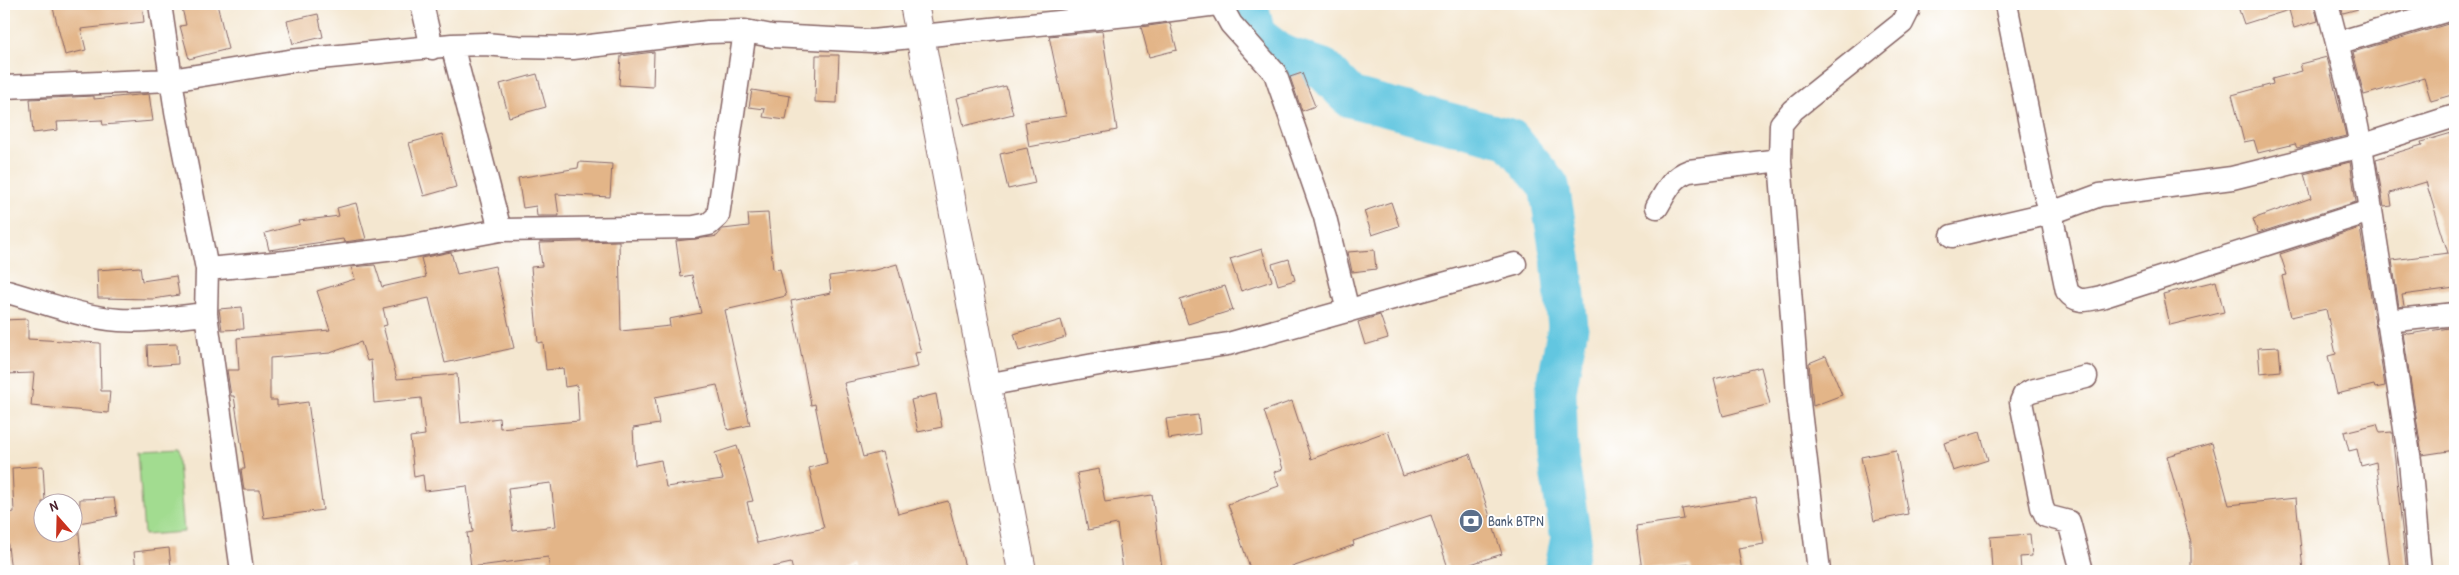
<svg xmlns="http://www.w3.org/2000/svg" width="2459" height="575" font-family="'Patrick Hand',sans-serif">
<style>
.green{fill:#a2dc90;stroke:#767e5e}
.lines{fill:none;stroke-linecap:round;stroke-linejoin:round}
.river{stroke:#62c6e0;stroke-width:41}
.building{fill:#e3b588;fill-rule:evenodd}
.minor-casing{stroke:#866565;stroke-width:25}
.tertiary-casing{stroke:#866565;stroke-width:30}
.minor{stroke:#fff;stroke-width:22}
.tertiary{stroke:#fff;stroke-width:28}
.labels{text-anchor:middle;stroke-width:4;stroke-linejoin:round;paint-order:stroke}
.service-label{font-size:14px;fill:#4e5e75;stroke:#fff;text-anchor:start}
</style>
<rect width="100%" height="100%" fill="#fff"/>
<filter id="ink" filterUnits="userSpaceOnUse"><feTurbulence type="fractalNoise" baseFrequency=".02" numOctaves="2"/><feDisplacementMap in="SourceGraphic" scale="10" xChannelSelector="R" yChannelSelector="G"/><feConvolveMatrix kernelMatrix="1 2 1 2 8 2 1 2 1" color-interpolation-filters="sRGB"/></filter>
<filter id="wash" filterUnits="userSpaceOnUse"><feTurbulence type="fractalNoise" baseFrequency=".0096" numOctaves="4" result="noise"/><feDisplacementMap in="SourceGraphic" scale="20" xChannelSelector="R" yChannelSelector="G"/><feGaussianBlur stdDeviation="1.12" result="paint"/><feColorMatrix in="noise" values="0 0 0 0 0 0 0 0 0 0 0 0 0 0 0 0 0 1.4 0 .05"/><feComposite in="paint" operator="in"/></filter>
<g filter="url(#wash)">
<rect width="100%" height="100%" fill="#f4e7d0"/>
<path class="green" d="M177 450 184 532 144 535 138 452Z"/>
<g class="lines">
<path class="river" d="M1248 4 1255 35 1281 55 1323 69 1350 97 1510 139 1549 186 1561 258 1568 327 1556 391 1558 458 1571 538 1564 571"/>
</g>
<g id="blocks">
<path class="building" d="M52 4H142L144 22 81 29 86 50 65 55Z
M181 4H217L228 49 189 59 180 26 186 25Z
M2237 4H2314L2318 21 2294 28 2289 10 2244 24Z
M2340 4H2358V9L2343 13Z
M318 14 323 37 293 44 287 21Z
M2455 22V94L2431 101 2424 78 2364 95 2353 52Z
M1170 23 1177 50 1149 57 1141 27Z
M1102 31 1117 130 1029 147 1025 122 1066 116 1049 36Z
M654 52 653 87 619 85 621 56Z
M816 55H839L837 103 815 102Z
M2327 57 2346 136 2297 148 2295 144 2258 153 2254 140 2244 142 2232 95 2273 84 2272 79 2302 71 2300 64Z
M1302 73 1315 106 1302 111 1290 77Z
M537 74 546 107 509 117 500 84Z
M1006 86 1013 114 964 126 957 98Z
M752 90 790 96 786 120 763 117 765 109 749 107Z
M149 94 153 121 103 125 102 120 57 122 58 130 33 133 30 99 94 96V99Z
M2455 132V288L2402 295 2404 306 2399 307 2392 260 2448 253 2426 182 2390 193 2392 206 2384 207 2376 159 2422 145 2421 142Z
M442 134 456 187 424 196 409 143Z
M1027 148 1035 183 1008 189 1000 154Z
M579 162 612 164 610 197 556 194 559 216H537L536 206 523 208 518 178 578 168Z
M2350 162 2356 202 2258 233 2253 219 2311 198 2304 174Z
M1391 202 1399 226 1372 235 1364 211Z
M356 203 366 239 344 242 343 239 269 250 265 233 300 224 299 221 339 216 337 208Z
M768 213 773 270 780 269 786 296 725 310 750 425 728 430 717 385 655 397 659 424 633 428 635 465 661 460 666 487 723 479 715 453 737 446 753 501 747 502 757 543 824 528 809 468 827 463 815 404 811 405 791 301 831 293 829 276 876 270 897 264 921 352 915 353 918 367 844 383 863 457 882 452 898 514 948 501 966 571H859L857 564 828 571H793L791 563 755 571H590L589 569 550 571 548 557 471 567 467 533 473 532 467 486 425 491 423 475 414 477 410 437 425 435 421 398 374 403 371 360 367 361 361 342 330 353 270 358V400H277V406L308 402 323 510 264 518 260 490H244L241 469H245L234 396H231L227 370H239L237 338 330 330 317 291 355 279 351 267 375 265 382 287 426 277 421 258 451 252 457 274 495 266 514 348 445 363 429 298 383 308 387 325 383 326 397 379 457 374 461 423 499 418 500 428 579 421 577 385 565 387 563 368 546 370 543 342 538 343 531 267 542 266 539 243 619 241 621 331 670 326 669 319 701 313 692 275 681 277 676 241 712 237 717 236 723 229 749 226 748 214ZM551 483 556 526 513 531 508 488Z
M2360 228 2385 386 2375 388 2374 385 2337 394 2328 356 2336 354 2326 309 2291 317 2282 276 2287 275 2280 254Z
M1262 249 1272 281 1241 291 1230 259Z
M1374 250 1376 269 1352 272 1348 252Z
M1289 259 1295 280 1278 285 1272 264Z
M140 267 142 281 176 276 179 295 153 299 98 298 97 270Z
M2216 281 2224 312 2170 325 2163 294Z
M1225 286 1233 310 1188 324 1180 300Z
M242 307 244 329 222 330 219 309Z
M1380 315 1388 338 1365 345 1358 322Z
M28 319V339L100 343 101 391H110L108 413 31 406 34 373 4 374V320Z
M1061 320 1066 337 1019 351 1014 334Z
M2455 327V450L2422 455 2403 333 2409 334Z
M177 344 178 364 148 366 147 345Z
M2279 347 2281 371 2260 373 2258 348Z
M1826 356 1842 395 1813 406 1809 363Z
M1761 367 1770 404 1723 416 1714 379Z
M936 394 942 427 918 432 911 400Z
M1292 401 1311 459 1388 431 1403 476 1470 454 1502 554 1449 571 1431 515 1353 541 1354 545 1281 571H1251L1228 504 1279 486 1274 472 1283 469 1264 411Z
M1198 415 1200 434 1169 439 1166 419Z
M2377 424 2380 433 2392 432 2406 566 2390 568 2376 462 2361 466 2357 449 2349 451 2344 432Z
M1980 432 1988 460 1953 471 1944 443Z
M2212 443 2229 505 2296 498 2303 571H2191V543L2167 456Z
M1896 450 1908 514 1874 521 1861 457Z
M43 466 45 502H42V532H72V522L78 521 82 571H11L4 514 14 512 12 468Z
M1099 469 1105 502 1152 495 1162 568 1123 571 1117 524 1088 530 1077 473Z
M1756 497 1764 544 1738 548 1742 571H1692L1691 564 1642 570 1636 526 1684 519 1682 509Z
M114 498 117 516 79 523 80 499Z
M2030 534 2032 556 2020 557 2021 571H1992L1990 537Z
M169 548 171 567 136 571 134 552Z"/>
</g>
</g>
<g filter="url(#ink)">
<use href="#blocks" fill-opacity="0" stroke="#866565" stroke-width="1"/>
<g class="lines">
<g class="minor-casing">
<path id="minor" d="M160 4 176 112 207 269 206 314 242 571
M422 4 432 48
M1220 4 1231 24 1275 73 1325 217 1348 311
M2006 4 2042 184 2051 213 2100 195 2232 178 2361 146 2455 116
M2327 4 2351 97 2361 146 2410 461 2420 571
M2337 43 2455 8
M452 45 500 230
M4 87 171 80 289 61 452 45 485 44 519 47 573 48 708 32 745 31 772 36 872 41 1147 13 1217 4
M1657 207C1666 192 1672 177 1689 171L1780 160
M1952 236 2051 213 2067 291C2077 304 2087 300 2101 297L2370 211
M207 269 286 262 403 248 500 230 694 227 709 224 718 216 745 31
M4 291C41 301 80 317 119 320 147 322 178 317 206 314
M2387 321 2455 314
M986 385 1110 362 1228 344 1515 264
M1819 571 1798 394 1780 160 1781 124 1793 110 1902 23 1908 11 1906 4
M2082 571 2069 522 2046 516 2042 507 2021 402 2024 395 2031 391 2086 377"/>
</g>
<g class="tertiary-casing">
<path id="tertiary" d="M914 4 1022 571"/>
</g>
<use href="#minor" class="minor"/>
<use href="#tertiary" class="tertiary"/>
</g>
</g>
<defs>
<g id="bank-disc" transform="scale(1.25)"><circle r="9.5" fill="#5c6f8a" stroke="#fff"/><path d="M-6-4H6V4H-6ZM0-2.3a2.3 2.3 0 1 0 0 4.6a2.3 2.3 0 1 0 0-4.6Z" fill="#fff"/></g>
</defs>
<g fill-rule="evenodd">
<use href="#bank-disc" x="1471" y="521"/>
</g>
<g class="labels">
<g class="service-label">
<text x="1488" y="526">Bank BTPN</text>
</g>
</g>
<rect width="2459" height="575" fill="none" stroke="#fff" stroke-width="20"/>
<g transform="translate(58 518) rotate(340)"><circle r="24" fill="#ffffff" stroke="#b7a5aa"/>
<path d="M0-4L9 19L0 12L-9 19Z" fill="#c8321e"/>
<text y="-8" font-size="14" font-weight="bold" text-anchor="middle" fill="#4a1f2b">N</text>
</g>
</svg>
